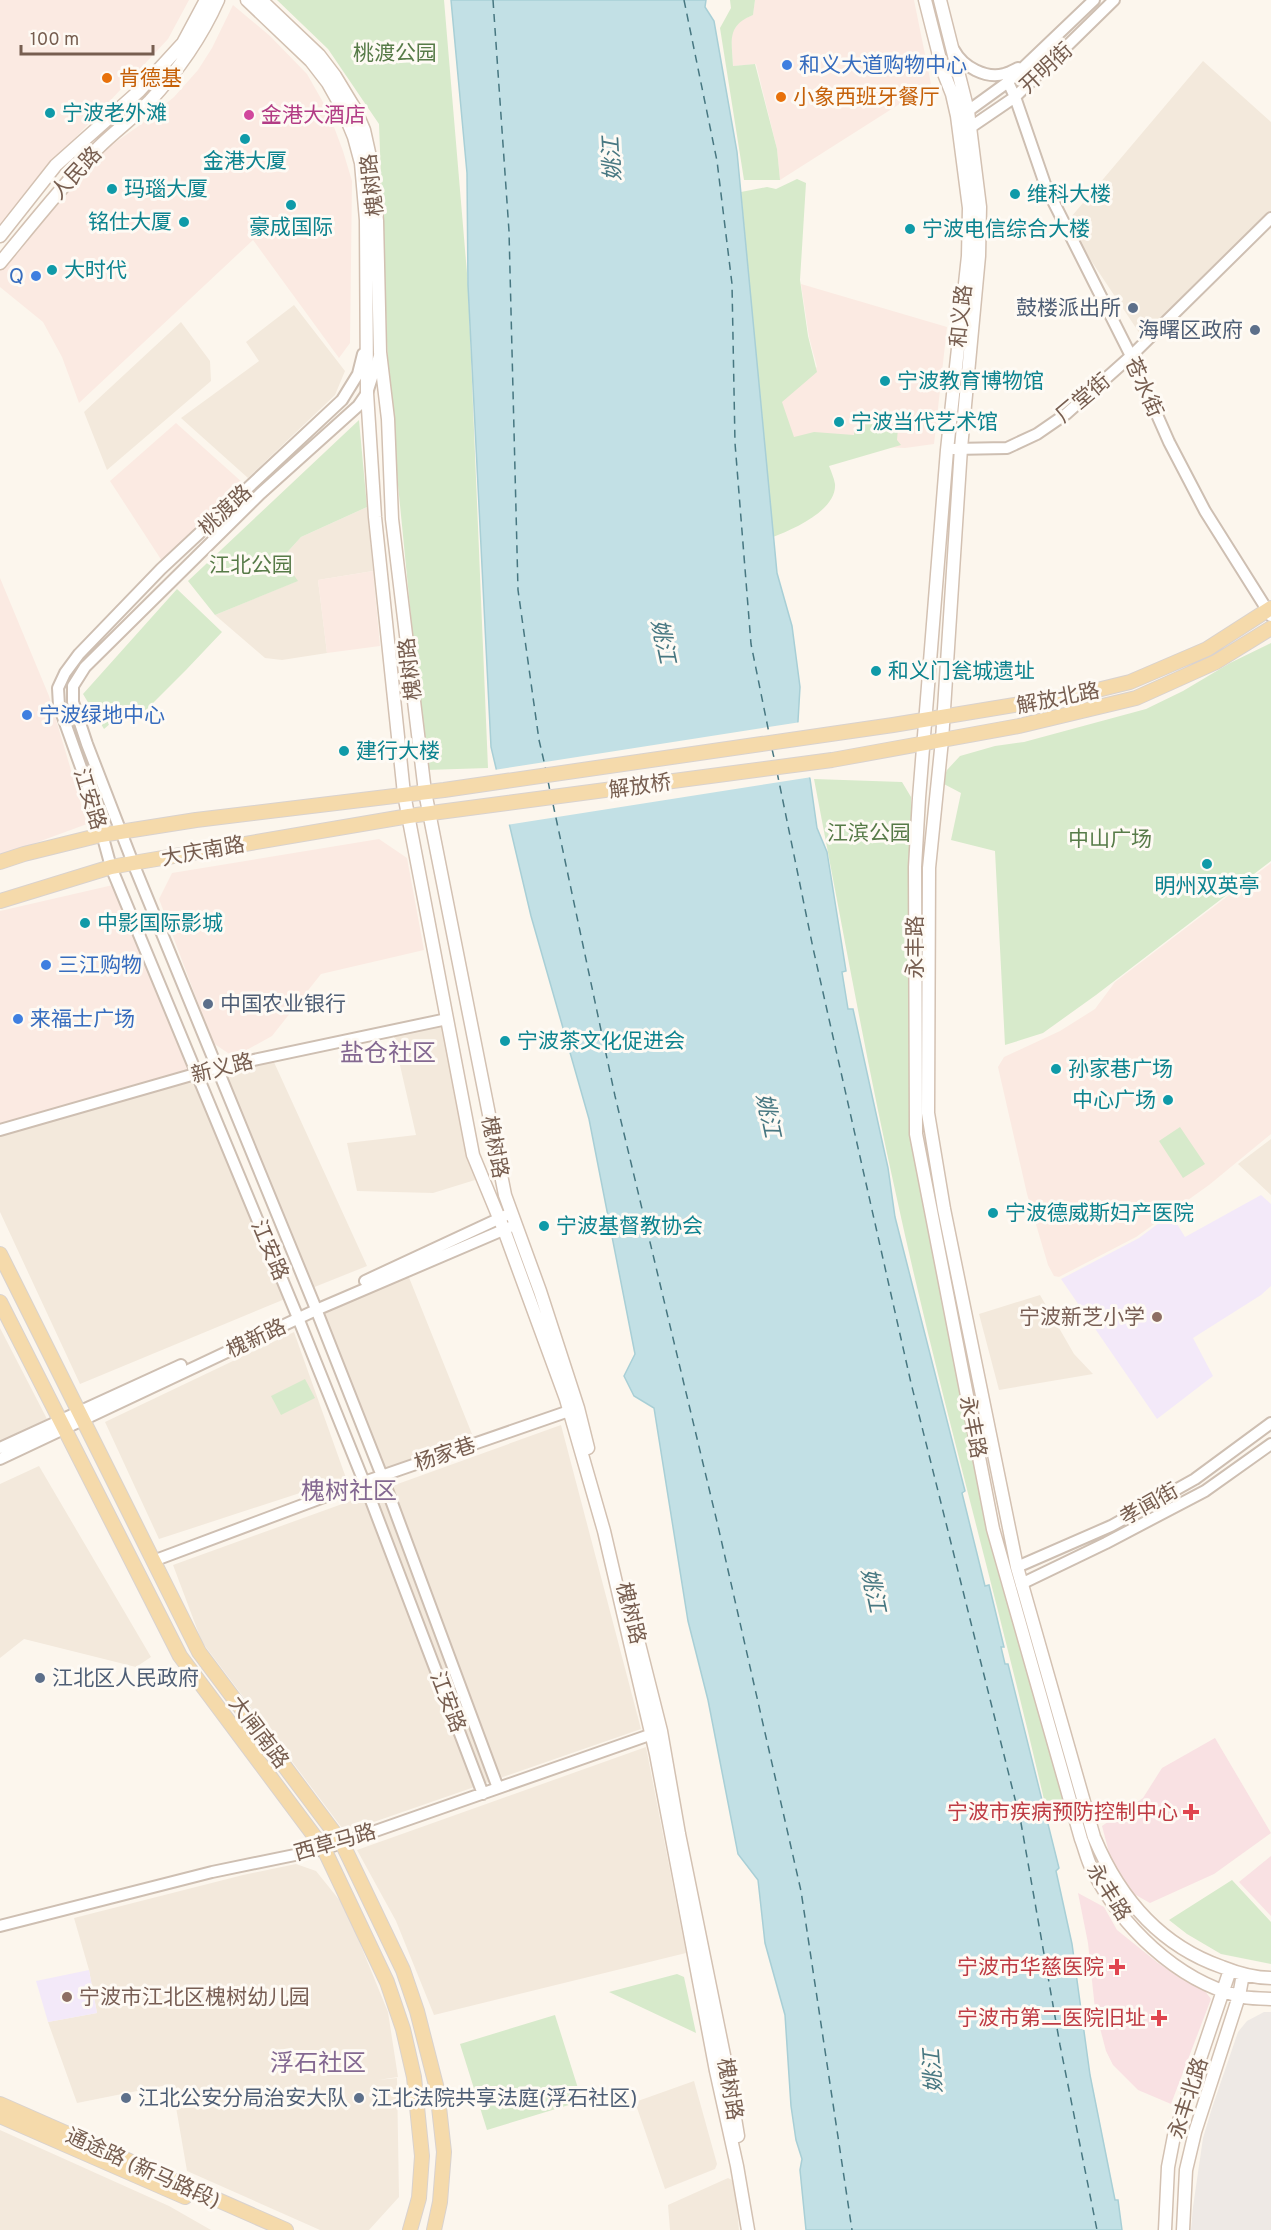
<svg xmlns="http://www.w3.org/2000/svg" width="1271" height="2230" font-family="Overpass,'Noto Sans SC',sans-serif">
<style>
.residential{fill:#f3e9dc}
.commercial{fill:#fbeae2}
.industrial{fill:#eee9e5}
.education{fill:#f3e9f9}
.medical{fill:#f9e1e3}
.green{fill:#d7eacb}
.water{fill:#c2e0e5;stroke:#a8cfd6;stroke-width:1.5}
.pier{fill:#fcf6ed}
.lines{fill:none;stroke-linecap:round;stroke-linejoin:round}
.ferry{stroke:#477781;stroke-width:1.5;stroke-dasharray:8 6;stroke-linecap:butt}
.tertiary-casing{stroke:#cebfb2;stroke-width:14}
.secondary-casing{stroke:#d3c1b2;stroke-width:15}
.primary-casing{stroke:#d9d2ce;stroke-width:16}
.tertiary{stroke:#fff;stroke-width:10}
.secondary{stroke:#fff;stroke-width:12}
.primary{stroke:#f5daab;stroke-width:14}
.shop-dot{fill:#3f7fe0;stroke:#fefaf4;stroke-width:2}
.food-dot{fill:#e8710a;stroke:#fefaf4;stroke-width:2}
.culture-dot{fill:#0f9aa8;stroke:#fefaf4;stroke-width:2}
.hotel-dot{fill:#d1479c;stroke:#fefaf4;stroke-width:2}
.service-dot{fill:#5c6f8a;stroke:#fefaf4;stroke-width:2}
.education-dot{fill:#8d6e63;stroke:#fefaf4;stroke-width:2}
.health-dot{fill:#e0444e;stroke:#fefaf4;stroke-width:2}
.labels{text-anchor:middle;stroke-width:6;stroke-linejoin:round;paint-order:stroke}
.park-label{font-size:21px;fill:#577b48;stroke:#fefaf4}
.shop-label{font-size:21px;fill:#366cbe;stroke:#fefaf4;text-anchor:start}
.street-label{font-size:21px;fill:#775e50;stroke:#fefaf4}
.food-label{font-size:21px;fill:#c56008;stroke:#fefaf4;text-anchor:start}
.culture-label{font-size:21px;fill:#0d838f;stroke:#fefaf4;text-anchor:start}
.hotel-label{font-size:21px;fill:#b23c85;stroke:#fefaf4;text-anchor:start}
.service-label{font-size:21px;fill:#4e5e75;stroke:#fefaf4;text-anchor:start}
.education-label{font-size:21px;fill:#785e54;stroke:#fefaf4;text-anchor:end}
.health-label{font-size:21px;fill:#be3a42;stroke:#fefaf4;text-anchor:end}
.water-label{font-size:22px;font-style:italic;fill:#477781;stroke:#fefaf4}
.quarter-label{font-size:24px;fill:#846891;stroke:#fefaf4}
</style>
<rect width="100%" height="100%" fill="#fcf6ed"/>
<path class="residential" d="M1203 61 1271 122V214L1144 340 1066 223Z
M294 305 345 371 335 395 248 478 181 418 259 361 246 342Z
M181 322 210 361 211 381 107 470 84 412Z
M367 507 373 571 318 580 327 653 282 660 265 658 215 615 297 581 282 558 301 537Z
M444 1024 475 1180 433 1193 357 1191 347 1143 416 1135 393 1035Z
M273 1060 367 1266 312 1288 222 1072Z
M192 1078 285 1299 80 1384 0 1212V1136Z
M1271 1139V1195L1238 1164Z
M408 1275 474 1439 384 1472 323 1312Z
M1040 1295 1074 1354 1093 1374 999 1390 979 1314Z
M0 1328 47 1419 0 1441Z
M294 1332 346 1478 159 1539 105 1422Z
M561 1425 641 1729 345 1832 202 1642 173 1565Z
M39 1466 151 1657 136 1667 24 1639 0 1658V1484Z
M646 1747 686 1953 434 2015 396 1921 357 1850Z
M296 1864 316 1871 345 1907 388 2012 398 2077 378 2080 397 2078 399 2197 369 2230H320L187 2171 172 2084 77 2103 48 2022 97 2013 89 1970 74 1918 243 1875Z
M694 2081 717 2164 715 2169 665 2189 635 2102Z
M0 2130 169 2206 211 2230H0Z
M728 2178 734 2181 739 2230H670L668 2205Z"/>
<path class="commercial" d="M0 0H189L168 39 48 167 0 226Z
M755 0H914L931 84 780 180 777 149 756 64 733 66 731 34 741 20 753 15Z
M233 5 270 36 307 74 328 111 343 151 352 181 350 343 339 358 253 240 79 403 62 357 43 322 0 287V269L58 196 96 156 140 125 174 97 198 70 212 48Z
M801 284 947 327 934 444 905 448 793 443 771 400 817 367 809 337Z
M176 423 243 483 162 561 110 481Z
M373 571 380 646 327 653 318 580Z
M0 578 49 696 87 824 0 856Z
M379 839 407 858 424 950 321 974 272 1036 234 1057 213 1043 159 899 172 873Z
M1271 863V1134L1209 1185 1136 1237 1059 1277 1054 1276 1048 1265 1027 1194 998 1067 1004 1057 1060 1031 1095 1009 1115 982Z
M113 885 190 1071 0 1125V911Z"/>
<path class="industrial" d="M1264 2012H1271V2230H1191L1193 2207 1203 2138 1212 2108 1238 2032 1247 2021Z"/>
<path class="education" d="M1261 1195 1271 1204V1286L1261 1295 1193 1338 1213 1376 1157 1419 1061 1279 1139 1238 1171 1214 1185 1237Z
M89 1970 97 2013 48 2022 36 1981Z"/>
<path class="medical" d="M1215 1738 1271 1833 1214 1874 1150 1903 1134 1894 1112 1864 1102 1826 1143 1798 1162 1768Z
M1271 1856V1916L1239 1882Z
M1078 1893 1104 1907 1117 1930 1158 1963 1180 1978 1205 1991 1211 1999 1171 2104 1138 2090 1113 2065 1106 2051 1095 2009 1088 1943Z"/>
<path class="green" d="M277 0H444L468 285 488 768 426 770 389 393 379 124 328 49Z
M730 0H755L753 15C726 26 732 41 733 66L755 64 777 149 780 180H744L720 28 731 8Z
M797 179 806 183 800 280 808 336 817 372 782 402 794 437 814 432 854 435 855 428 866 423 898 428 897 440 901 445 829 466C831 471 834 478 835 484 837 510 794 529 773 537L741 192 767 187 776 189Z
M359 420 367 507 301 537 282 558 298 581 215 615 188 581Z
M177 589 222 632 186 670 144 712 133 704 104 729 83 694Z
M1271 643V861L1096 995 1043 1033 1005 1045 995 851 951 840 961 793 942 783 947 770 960 756 995 746 1024 742 1146 709 1183 691 1230 663Z
M814 779 902 782 911 797 914 1120 1010 1591 1067 1814 1048 1817C1001 1610 942 1406 897 1199 866 1060 841 919 814 779Z
M1180 1127 1205 1164 1183 1178 1159 1141Z
M305 1379 315 1398 281 1415 271 1396Z
M1232 1880 1271 1922V1964L1221 1954 1187 1934 1169 1920Z
M677 1974 684 1977 696 2033 609 1992Z
M555 2015 582 2101 487 2130 460 2044Z"/>
<path class="water" d="M451 0H706L705 7 714 21 737 152 777 573 792 626 800 687 797 738 810 779 817 828 827 852 846 971 842 972 848 1009H853L888 1168 895 1217 965 1491 962 1493 985 1586 989 1585 1004 1647H1001L1005 1664H1008L1059 1868 1056 1871 1072 1944 1090 2075 1115 2200H1118L1122 2230H806L800 2170 802 2159 796 2140 791 2106 785 2015 765 1943 758 1880 738 1854 708 1700 688 1621 654 1408 634 1396 624 1376 635 1354 589 1119 531 916 491 747 468 285 467 173Z"/>
<path class="pier" d="M801 722 800 738 812 777 507 825 494 770Z"/>
<g class="lines">
<path class="ferry" d="M493 0 509 231 518 590 539 740 546 770
M684 0 717 161 732 284 735 443 751 644 770 738
M772 749 775 762
M777 772 813 948 911 1383 1021 1823 1060 2045 1097 2230
M548 781 550 791
M553 804 615 1096 718 1526 801 1891 852 2230"/>
<g class="tertiary-casing">
<path id="tertiary" d="M954 50C963 67 986 79 1004 74 1009 73 1014 70 1018 68
M1008 82 1015 97 1046 187 1131 356 1169 442 1205 511 1271 616
M968 111 1008 82 1094 0
M971 127 1015 97 1114 0
M363 354 358 374 342 400 161 569 79 654 65 673 58 688 59 706 93 801 111 867 296 1313 364 1482 483 1794
M379 356 367 393 358 406 260 494 85 667 73 686V702L87 744 133 863 314 1304 382 1476 498 1788
M953 449 1007 448 1037 434 1066 414 1131 356 1271 218
M0 1130 216 1068 447 1019
M365 1281 511 1213
M0 1448 181 1365
M0 1459 316 1310 510 1227
M153 1561 364 1482 569 1411
M1017 1567 1111 1526 1195 1479 1271 1423
M1021 1584 1106 1543 1205 1491 1271 1444
M0 1926 212 1872 324 1849 658 1732"/>
</g>
<g class="secondary-casing">
<path id="secondary" d="M247 0 311 61 328 83 342 108 354 137 361 163 366 220 367 393 375 517 404 794 473 1155 504 1230 566 1399 604 1531 656 1754 716 2071 737 2166 748 2230
M261 0 319 55 335 76 355 109 364 130 370 157 377 221 380 352 388 419 392 519 425 792 505 1195 540 1291 578 1408 588 1448
M925 0 943 71 952 94 957 116 969 208 968 256 947 450 919 798 915 867 916 1134 993 1529 1081 1839C1085 1849 1087 1860 1092 1869 1121 1926 1176 1980 1239 1996 1249 1999 1260 1998 1271 1999
M940 0 968 111 980 207 979 256 961 448 942 740 929 868 928 1113 944 1209 1017 1567 1094 1837C1119 1897 1159 1945 1222 1967 1237 1973 1254 1978 1271 1978
M0 236 56 165 139 91 183 43 206 0
M0 263C32 224 63 185 98 148 114 132 133 118 149 102 177 72 201 38 218 0
M634 1624 661 1731 679 1834 727 2070 738 2136
M1165 2230 1168 2167 1174 2136 1230 1970
M1183 2230 1186 2170 1195 2132 1239 1996 1243 1974"/>
</g>
<g class="primary-casing">
<path id="primary" d="M0 862 24 854 101 835 196 820 444 790 893 725 1081 694 1130 682 1207 649 1271 608
M0 901 111 867 133 863 409 816 832 760 1019 726 1136 698 1216 662 1271 628
M0 1254 199 1652 342 1843 403 1970 417 2011 437 2089 444 2152 440 2202 434 2230
M0 1302 180 1656 324 1849 387 1982 403 2029 414 2077 422 2156 419 2198 410 2230
M0 2104 286 2230
M0 2116 185 2197"/>
</g>
<use href="#tertiary" class="tertiary"/>
<use href="#secondary" class="secondary"/>
<use href="#primary" class="primary"/>
</g>
<g class="shop-dot">
<circle cx="787" cy="65" r="6"/>
<circle cx="36" cy="276" r="6"/>
<circle cx="27" cy="715" r="6"/>
<circle cx="46" cy="965" r="6"/>
<circle cx="18" cy="1019" r="6"/>
</g>
<g class="food-dot">
<circle cx="107" cy="78" r="6"/>
<circle cx="781" cy="97" r="6"/>
</g>
<g class="culture-dot">
<circle cx="50" cy="113" r="6"/>
<circle cx="245" cy="139" r="6"/>
<circle cx="112" cy="189" r="6"/>
<circle cx="1015" cy="194" r="6"/>
<circle cx="291" cy="205" r="6"/>
<circle cx="184" cy="222" r="6"/>
<circle cx="910" cy="229" r="6"/>
<circle cx="52" cy="270" r="6"/>
<circle cx="885" cy="381" r="6"/>
<circle cx="839" cy="422" r="6"/>
<circle cx="876" cy="671" r="6"/>
<circle cx="344" cy="751" r="6"/>
<circle cx="1207" cy="864" r="6"/>
<circle cx="85" cy="923" r="6"/>
<circle cx="505" cy="1041" r="6"/>
<circle cx="1056" cy="1069" r="6"/>
<circle cx="1168" cy="1100" r="6"/>
<circle cx="993" cy="1213" r="6"/>
<circle cx="544" cy="1226" r="6"/>
</g>
<circle class="hotel-dot" cx="249" cy="115" r="6"/>
<g class="service-dot">
<circle cx="1133" cy="308" r="6"/>
<circle cx="1255" cy="330" r="6"/>
<circle cx="208" cy="1004" r="6"/>
<circle cx="40" cy="1678" r="6"/>
<circle cx="126" cy="2098" r="6"/>
<circle cx="359" cy="2098" r="6"/>
</g>
<g class="education-dot">
<circle cx="1157" cy="1317" r="6"/>
<circle cx="67" cy="1997" r="6"/>
</g>
<g class="health-dot">
<path d="M1188 1803h6v6h6v6h-6v6h-6v-6h-6v-6h6z"/>
<path d="M1114 1958h6v6h6v6h-6v6h-6v-6h-6v-6h6z"/>
<path d="M1156 2009h6v6h6v6h-6v6h-6v-6h-6v-6h6z"/>
</g>
<g class="labels">
<g class="park-label">
<text x="395" y="60">桃渡公园</text>
<text x="251" y="572">江北公园</text>
<text x="869" y="840">江滨公园</text>
<text x="1110" y="846">中山广场</text>
</g>
<g class="shop-label">
<text x="799" y="72">和义大道购物中心</text>
<text x="24" y="283" text-anchor="end">Q</text>
<text x="39" y="722">宁波绿地中心</text>
<text x="58" y="972">三江购物</text>
<text x="30" y="1026">来福士广场</text>
</g>
<g class="street-label">
<text transform="translate(1046 68) rotate(-43)" y="7">开明街</text>
<text transform="translate(76 173) rotate(-47)" y="7">人民路</text>
<text transform="translate(372 185) rotate(-97)" y="7">槐树路</text>
<text transform="translate(961 316) rotate(-84)" y="7">和义路</text>
<text transform="translate(1144 387) rotate(66)" y="7">苍水街</text>
<text transform="translate(1083 398) rotate(-40)" y="7">厂堂街</text>
<text transform="translate(225 510) rotate(-43)" y="7">桃渡路</text>
<text transform="translate(410 669) rotate(-97)" y="7">槐树路</text>
<text transform="translate(1058 698) rotate(-11)" y="7">解放北路</text>
<text transform="translate(640 786) rotate(-8)" y="7">解放桥</text>
<text transform="translate(90 799) rotate(73)" y="7">江安路</text>
<text transform="translate(203 851) rotate(-10)" y="7">大庆南路</text>
<text transform="translate(915 947) rotate(-90)" y="7">永丰路</text>
<text transform="translate(222 1068) rotate(-14)" y="7">新义路</text>
<text transform="translate(495 1147) rotate(79)" y="7">槐树路</text>
<text transform="translate(270 1250) rotate(67)" y="7">江安路</text>
<text transform="translate(256 1338) rotate(-25)" y="7">槐新路</text>
<text transform="translate(973 1427) rotate(79)" y="7">永丰路</text>
<text transform="translate(445 1454) rotate(-19)" y="7">杨家巷</text>
<text transform="translate(1149 1504) rotate(-29)" y="7">孝闻街</text>
<text transform="translate(631 1613) rotate(76)" y="7">槐树路</text>
<text transform="translate(448 1702) rotate(69)" y="7">江安路</text>
<text transform="translate(259 1732) rotate(53)" y="7">大闸南路</text>
<text transform="translate(335 1842) rotate(-16)" y="7">西草马路</text>
<text transform="translate(1109 1892) rotate(58)" y="7">永丰路</text>
<text transform="translate(730 2089) rotate(80)" y="7">槐树路</text>
<text transform="translate(1188 2098) rotate(-72)" y="7">永丰北路</text>
<text transform="translate(143 2168) rotate(24)" y="7">通途路 (新马路段)</text>
</g>
<g class="food-label">
<text x="119" y="85">肯德基</text>
<text x="793" y="104">小象西班牙餐厅</text>
</g>
<g class="culture-label">
<text x="62" y="120">宁波老外滩</text>
<text x="245" y="168" text-anchor="middle">金港大厦</text>
<text x="124" y="196">玛瑙大厦</text>
<text x="1027" y="201">维科大楼</text>
<text x="172" y="229" text-anchor="end">铭仕大厦</text>
<text x="291" y="234" text-anchor="middle">豪成国际</text>
<text x="922" y="236">宁波电信综合大楼</text>
<text x="64" y="277">大时代</text>
<text x="897" y="388">宁波教育博物馆</text>
<text x="851" y="429">宁波当代艺术馆</text>
<text x="888" y="678">和义门瓮城遗址</text>
<text x="356" y="758">建行大楼</text>
<text x="1207" y="893" text-anchor="middle">明州双英亭</text>
<text x="97" y="930">中影国际影城</text>
<text x="517" y="1048">宁波茶文化促进会</text>
<text x="1068" y="1076">孙家巷广场</text>
<text x="1156" y="1107" text-anchor="end">中心广场</text>
<text x="1005" y="1220">宁波德威斯妇产医院</text>
<text x="556" y="1233">宁波基督教协会</text>
</g>
<g class="hotel-label">
<text x="261" y="122">金港大酒店</text>
</g>
<g class="service-label">
<text x="1121" y="315" text-anchor="end">鼓楼派出所</text>
<text x="1243" y="337" text-anchor="end">海曙区政府</text>
<text x="220" y="1011">中国农业银行</text>
<text x="52" y="1685">江北区人民政府</text>
<text x="138" y="2105">江北公安分局治安大队</text>
<text x="371" y="2105">江北法院共享法庭(浮石社区)</text>
</g>
<g class="education-label">
<text x="1145" y="1324">宁波新芝小学</text>
<text x="79" y="2004" text-anchor="start">宁波市江北区槐树幼儿园</text>
</g>
<g class="health-label">
<text x="1178" y="1819">宁波市疾病预防控制中心</text>
<text x="1104" y="1974">宁波市华慈医院</text>
<text x="1146" y="2025">宁波市第二医院旧址</text>
</g>
<g class="water-label">
<text transform="translate(611 159) rotate(-93)" y="8">姚江</text>
<text transform="translate(664 641) rotate(78)" y="8">姚江</text>
<text transform="translate(769 1115) rotate(78)" y="8">姚江</text>
<text transform="translate(874 1590) rotate(78)" y="8">姚江</text>
<text transform="translate(932 2071) rotate(-94)" y="8">姚江</text>
</g>
<g class="quarter-label">
<text x="388" y="1061">盐仓社区</text>
<text x="349" y="1499">槐树社区</text>
<text x="318" y="2071">浮石社区</text>
</g>
</g>
<path d="M21 45v9h132v-9" fill="none" stroke="#775e50" stroke-width="3"/>
<text x="30" y="45" font-size="18" fill="#775e50" stroke="#fefaf4" stroke-width="4.5" paint-order="stroke">100 m</text>
</svg>
